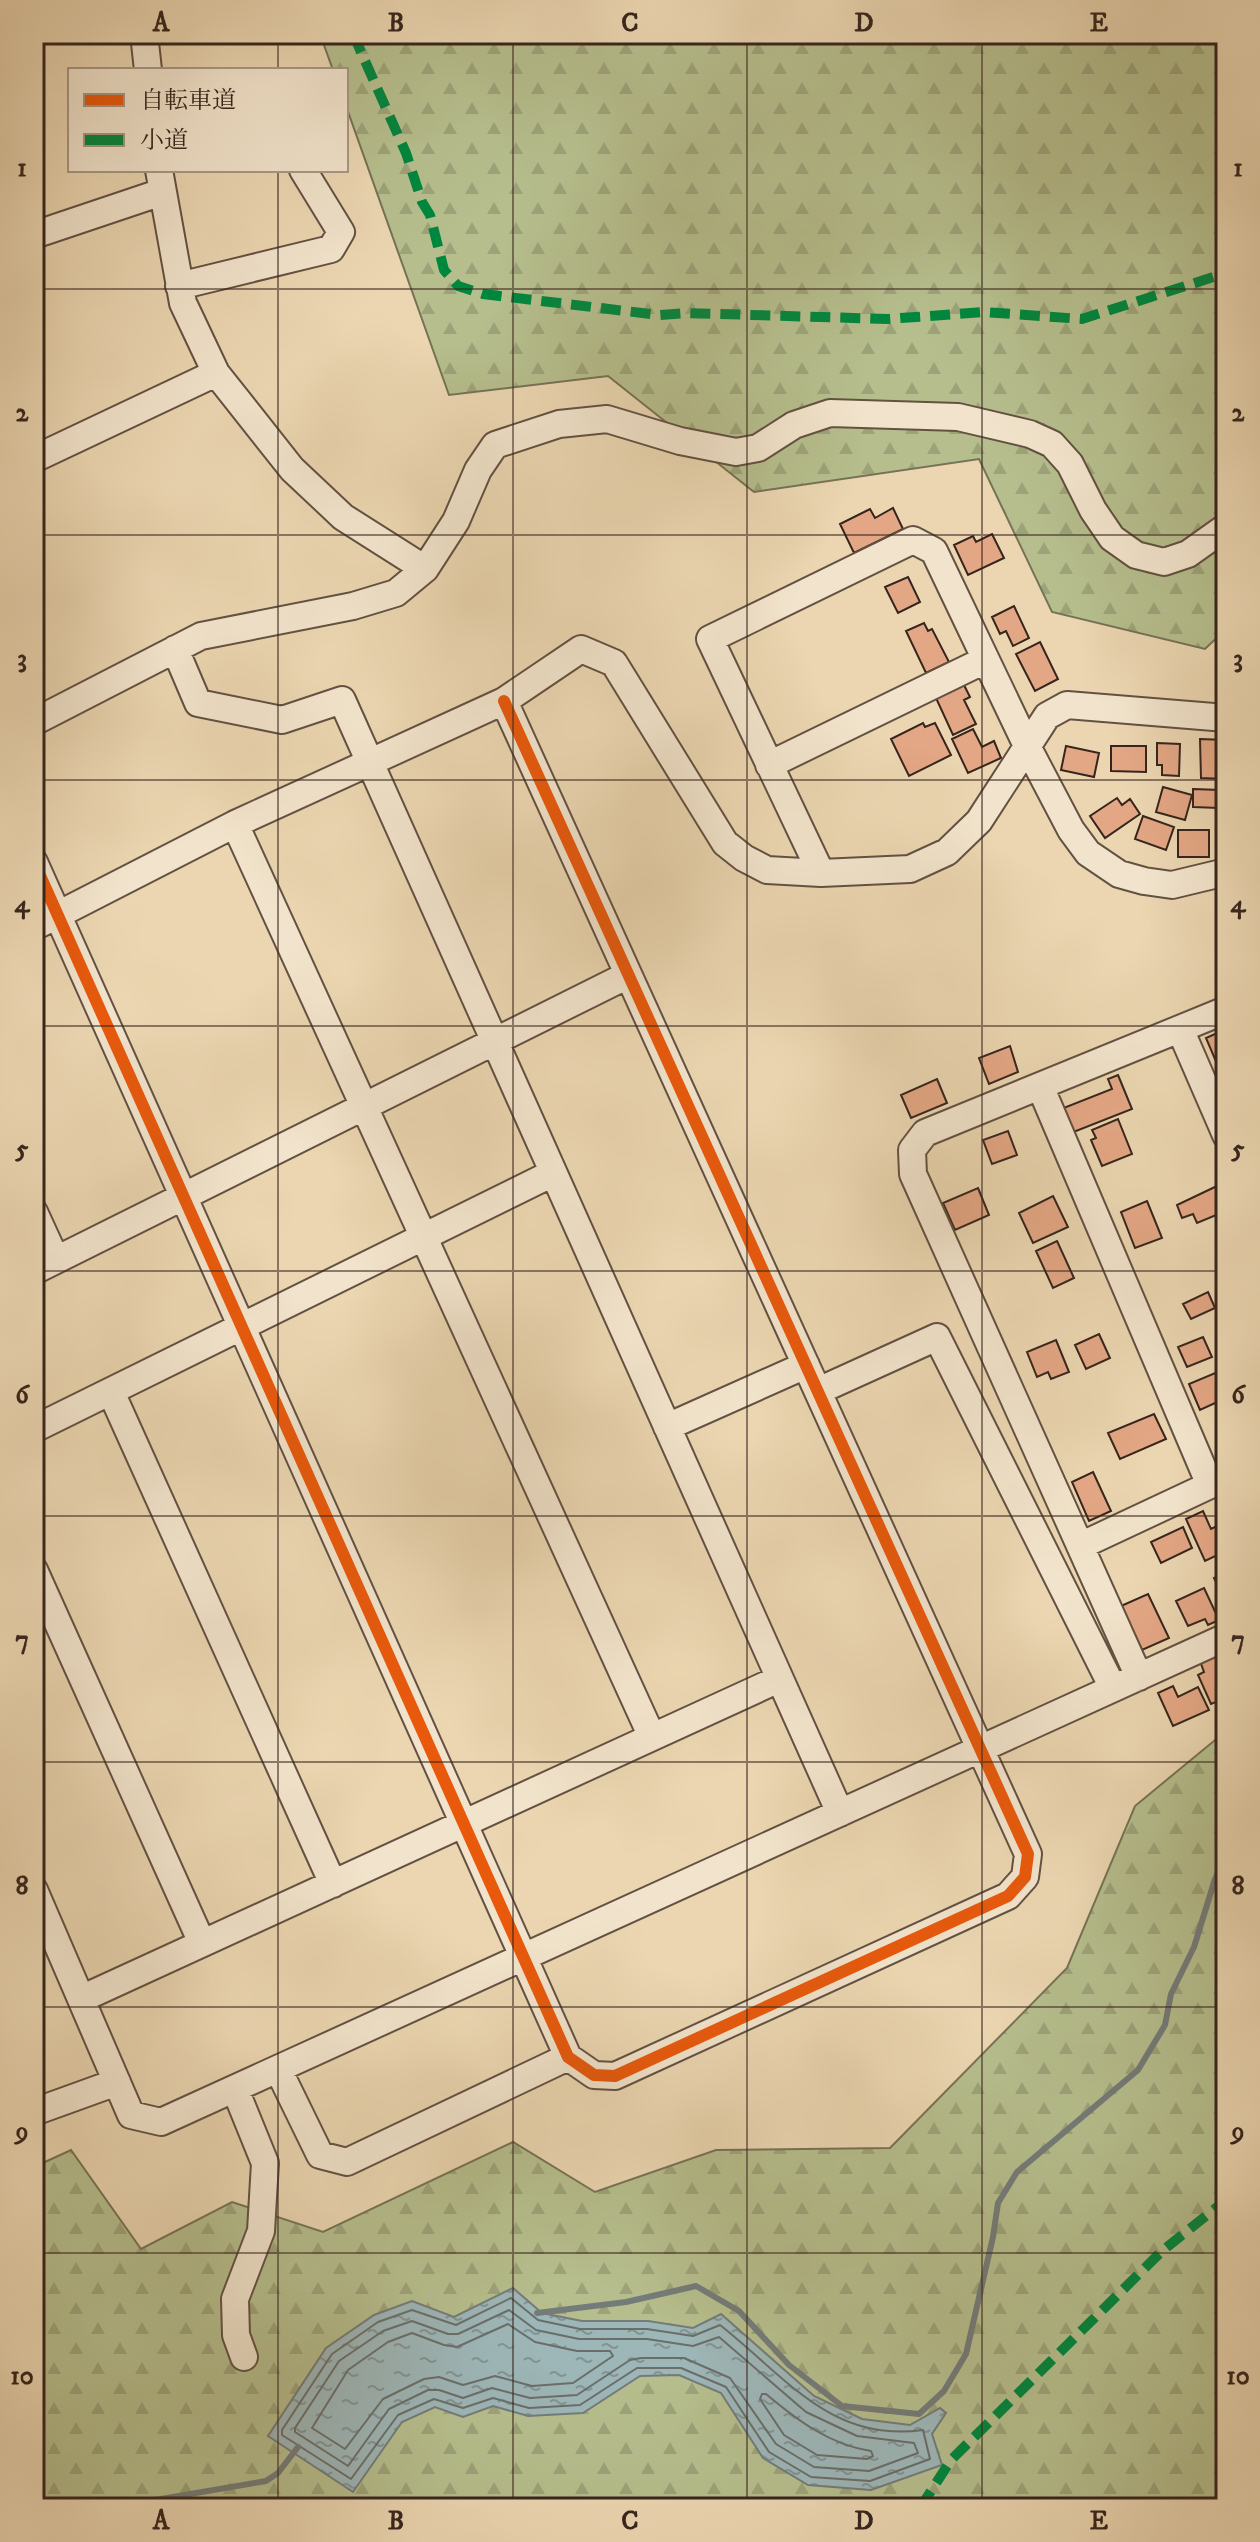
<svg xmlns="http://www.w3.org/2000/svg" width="1260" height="2542" font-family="'IM FELL DW Pica','Noto Serif JP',serif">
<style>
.forest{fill:url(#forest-firs);stroke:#767255;stroke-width:2}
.water{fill:url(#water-ripples);stroke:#747c79;stroke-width:2}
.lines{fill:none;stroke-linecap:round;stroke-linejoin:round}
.shore{stroke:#6a6e6a;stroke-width:2}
.stream{stroke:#747c79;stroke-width:6}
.building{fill:#e4a785;stroke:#36251d;stroke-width:2}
.minor-casing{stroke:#635142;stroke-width:30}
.minor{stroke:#f2e4cc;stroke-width:26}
.quiet{stroke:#00873e;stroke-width:10;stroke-dasharray:20 10;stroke-linecap:butt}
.cycleway-casing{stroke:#f2e4cc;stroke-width:17}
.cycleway{stroke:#e8590c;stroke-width:12}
.grid{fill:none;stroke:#36251d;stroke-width:2;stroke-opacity:0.55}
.neatline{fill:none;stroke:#36251d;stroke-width:3}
.grid-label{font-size:26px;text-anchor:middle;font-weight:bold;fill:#36251d}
</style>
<defs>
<pattern id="forest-firs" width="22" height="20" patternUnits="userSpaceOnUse" patternTransform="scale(2)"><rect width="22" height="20" fill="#b6be8d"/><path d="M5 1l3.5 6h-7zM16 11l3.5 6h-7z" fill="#9da379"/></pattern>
<pattern id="water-ripples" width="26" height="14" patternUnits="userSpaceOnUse" patternTransform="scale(2)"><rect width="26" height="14" fill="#9db6b7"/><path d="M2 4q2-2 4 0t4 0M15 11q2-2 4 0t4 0" fill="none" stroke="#819494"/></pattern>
</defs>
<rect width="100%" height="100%" fill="#ebd6b1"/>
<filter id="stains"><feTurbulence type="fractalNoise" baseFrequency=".0025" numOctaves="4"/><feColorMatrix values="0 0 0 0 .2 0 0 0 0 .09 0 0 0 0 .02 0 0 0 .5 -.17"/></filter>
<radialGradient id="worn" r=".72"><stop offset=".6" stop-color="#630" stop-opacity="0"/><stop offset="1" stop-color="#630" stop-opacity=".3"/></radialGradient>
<path class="forest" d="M320 34H1226V629L1205 649 1052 612 979 459 754 492 608 376 449 395 346 106V70H333Z
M1226 1731V2508H34V2167L71 2150 141 2249 232 2202 323 2232 513 2142 595 2192 716 2150 890 2148 1067 1968 1135 1806Z"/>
<path class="water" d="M513 2288 542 2313 582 2321H648L693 2328 721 2314 814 2396 862 2419 910 2425 940 2408 946 2413 932 2434 942 2465 871 2490 808 2485 763 2458 721 2393 679 2375 640 2376 583 2413 528 2416 493 2406 463 2417 435 2407 402 2422 353 2492 268 2436 326 2348 374 2315 412 2301 454 2317Z"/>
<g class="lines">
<path class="shore" d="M511 2298 538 2320 580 2329H647L693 2336 720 2325C785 2376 831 2443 923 2430L930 2459 870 2481 811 2477 769 2452 726 2387 681 2368H637L580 2405 529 2408 493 2398 463 2408 434 2399 398 2415 351 2479 282 2435V2430L332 2354 378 2322 412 2310 456 2325Z
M509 2310 536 2330 579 2339H647L693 2346 719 2337 806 2412 857 2436 914 2443 918 2453 869 2471 814 2467 776 2444 730 2378 684 2358H641L630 2360 577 2395 530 2398 492 2388 463 2398 439 2390H428L389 2409 348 2466 295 2432V2428L339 2361 383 2331 412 2321 448 2334H458Z
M508 2324 535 2342 577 2351H610L613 2356 573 2383 532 2386 495 2376 463 2385 439 2377 424 2379 383 2399 345 2449 312 2428 348 2370 388 2342 412 2333 444 2345 457 2347Z
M762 2394H766C797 2420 830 2445 871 2451L873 2456 867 2459 817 2455 784 2435 760 2399Z"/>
<path class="stream" d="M537 2313 626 2302 696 2286 739 2311 789 2365 842 2406 919 2414 944 2391 966 2354 993 2237 998 2203 1017 2172 1138 2070 1165 2025 1171 1994 1194 1947 1215 1879 1226 1857
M108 2508 266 2481 278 2473 298 2447"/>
</g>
<path class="building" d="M893 508 903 529 854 553 840 524 870 509 875 518Z
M992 534 1004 558 968 575 954 545 973 536 976 542Z
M908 577 920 602 898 613 885 587Z
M1014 606 1029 638 1013 646 1006 631 1000 634 992 617Z
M924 623 928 631 932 629 949 662 926 673 906 631Z
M1040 642 1058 679 1035 691 1016 654Z
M964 685 970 697 964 700 976 724 953 735 936 698Z
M923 723 925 727 935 723 951 755 909 776 891 739Z
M973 729 982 747 994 741 1001 758 968 773 952 739Z
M1200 739 1226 740V779L1201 778Z
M1157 743 1180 744 1179 776 1162 775V765H1157Z
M1066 746 1099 753 1094 777 1061 770Z
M1111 746H1146V772L1111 771Z
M1163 787 1192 795 1185 820 1156 812Z
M1193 789 1220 790 1219 808 1193 807Z
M1117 798 1122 805 1130 799 1140 814 1105 838 1090 816Z
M1143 816 1174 827 1166 850 1135 839Z
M1178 830H1209V857H1178Z
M1226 1029V1068L1220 1071 1206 1038Z
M1010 1046 1018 1072 989 1084 979 1058Z
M1118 1075 1132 1109 1071 1133 1061 1109 1112 1089 1108 1079Z
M937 1079 947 1103 911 1118 901 1095Z
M1118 1119 1132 1154 1102 1166 1091 1140 1096 1138 1092 1130Z
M1008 1131 1017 1155 992 1164 983 1140Z
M1217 1186 1226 1211 1197 1223 1193 1214 1182 1218 1177 1205Z
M978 1188 989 1215 955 1230 943 1203Z
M1053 1196 1068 1227 1033 1243 1019 1213Z
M1147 1201 1162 1238 1135 1248 1121 1212Z
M1057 1241 1074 1278 1053 1288 1036 1251Z
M1208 1292 1215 1308 1191 1319 1183 1304Z
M1099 1334 1110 1358 1086 1369 1075 1345Z
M1203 1337 1212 1357 1187 1367 1178 1347Z
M1056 1340 1069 1372 1051 1379 1048 1372 1037 1377 1027 1352Z
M1220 1371 1226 1385V1398L1200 1410 1189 1384Z
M1154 1414 1166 1439 1120 1459 1108 1433Z
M1093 1472 1111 1511 1089 1521 1072 1482Z
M1203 1511 1211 1529 1219 1525 1226 1540V1551L1205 1561 1186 1519Z
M1183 1527 1192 1548 1161 1563 1151 1542Z
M1226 1573V1602L1214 1578Z
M1204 1588 1219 1620 1208 1625 1205 1619 1188 1626 1176 1601Z
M1148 1594 1169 1638 1142 1650 1121 1606Z
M1226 1649V1698L1211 1704 1198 1675 1204 1672 1200 1661Z
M1173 1686 1178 1697 1198 1687 1209 1710 1173 1726 1158 1693Z"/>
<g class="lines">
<g class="minor-casing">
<path id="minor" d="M144 34 148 70
M159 170 183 303 216 373 292 469 343 517 425 569
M34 235 162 192
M179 286 331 249 341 232 303 170
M34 459 216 373
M175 649 198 703 282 720 342 700 840 1813
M34 722 201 636 353 606 396 593 425 569 456 521 478 470 495 445 559 424 607 419 680 441 736 452 758 448 794 425 830 413 958 417 1030 434 1052 444 1070 464 1093 510 1112 538 1136 555 1164 562 1188 554 1226 527
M769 765 985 660
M235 824 652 1737
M34 862 568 2057 594 2075 615 2076 1008 1896 1025 1877 1028 1854 504 701
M821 873 710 639 913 540 934 551 1028 748 1071 830 1088 853 1119 874 1144 881 1172 885 1226 872
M34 927 235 824 504 701 581 649 614 663 725 843 744 858 767 870 821 873 910 869 947 852 979 821 1047 716 1067 705 1226 718
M1180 1029 1226 1135
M1040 1086 1210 1485
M34 1212 56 1260
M34 1271 628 975
M818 1391 937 1337 1113 1688
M111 1392 333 1884
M667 1427 806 1365
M34 1429 553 1173
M1080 1546 1225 1478
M34 1570 202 1943
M1139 1677 913 1174 912 1150 925 1133 1226 1010
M34 1890 131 2115 161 2122 1226 1637
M81 1999 779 1679
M278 2069 320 2155 347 2162 568 2057
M235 2089 265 2163 261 2231 235 2299 236 2335 244 2357
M34 2112 117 2082"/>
</g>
<use href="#minor" class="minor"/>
<path class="quiet" d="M353 34 406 153 422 202 430 215 444 270 458 286 483 294 659 315 686 313 888 319 984 312 1082 319 1226 273
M920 2508 951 2460 1162 2251 1226 2200"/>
<g class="cycleway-casing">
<path id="cycleway" d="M34 862 568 2057 594 2075 615 2076 1008 1896 1025 1877 1028 1854 504 701"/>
</g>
<use href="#cycleway" class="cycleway"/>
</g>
<path class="grid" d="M278 34V70M513 34V2508M747 34V2508M982 34V2508M278 170V2508M34 289H1226M34 535H1226M34 780H1226M34 1026H1226M34 1271H1226M34 1516H1226M34 1762H1226M34 2007H1226M34 2253H1226"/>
<rect width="1260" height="2542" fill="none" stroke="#ebd6b1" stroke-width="88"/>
<rect x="68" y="68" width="280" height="104" fill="#f2e4cc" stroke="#a79886" stroke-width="2"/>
<rect x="84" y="94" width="40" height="12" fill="#e8590c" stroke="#a79886" stroke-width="2"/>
<text x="140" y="108" font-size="24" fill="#36251d">自転車道</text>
<rect x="84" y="134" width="40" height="12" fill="#00873e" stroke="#a79886" stroke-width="2"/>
<text x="140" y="148" font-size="24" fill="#36251d">小道</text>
<rect x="44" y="44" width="1172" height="2454" class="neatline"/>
<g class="grid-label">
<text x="161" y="31">A</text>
<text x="396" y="31">B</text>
<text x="630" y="31">C</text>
<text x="864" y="31">D</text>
<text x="1099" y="31">E</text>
<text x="22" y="176">1</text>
<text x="1238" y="176">1</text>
<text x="22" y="421">2</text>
<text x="1238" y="421">2</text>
<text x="22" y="667">3</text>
<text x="1238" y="667">3</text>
<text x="22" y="912">4</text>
<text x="1238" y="912">4</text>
<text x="22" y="1157">5</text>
<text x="1238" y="1157">5</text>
<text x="22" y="1403">6</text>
<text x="1238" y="1403">6</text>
<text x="22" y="1648">7</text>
<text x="1238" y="1648">7</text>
<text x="22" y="1894">8</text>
<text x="1238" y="1894">8</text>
<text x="22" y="2139">9</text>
<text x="1238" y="2139">9</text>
<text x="22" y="2384">10</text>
<text x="1238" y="2384">10</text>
<text x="161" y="2529">A</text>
<text x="396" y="2529">B</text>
<text x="630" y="2529">C</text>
<text x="864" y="2529">D</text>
<text x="1099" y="2529">E</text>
</g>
<rect width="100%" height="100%" filter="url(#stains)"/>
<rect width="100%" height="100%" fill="url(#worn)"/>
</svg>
